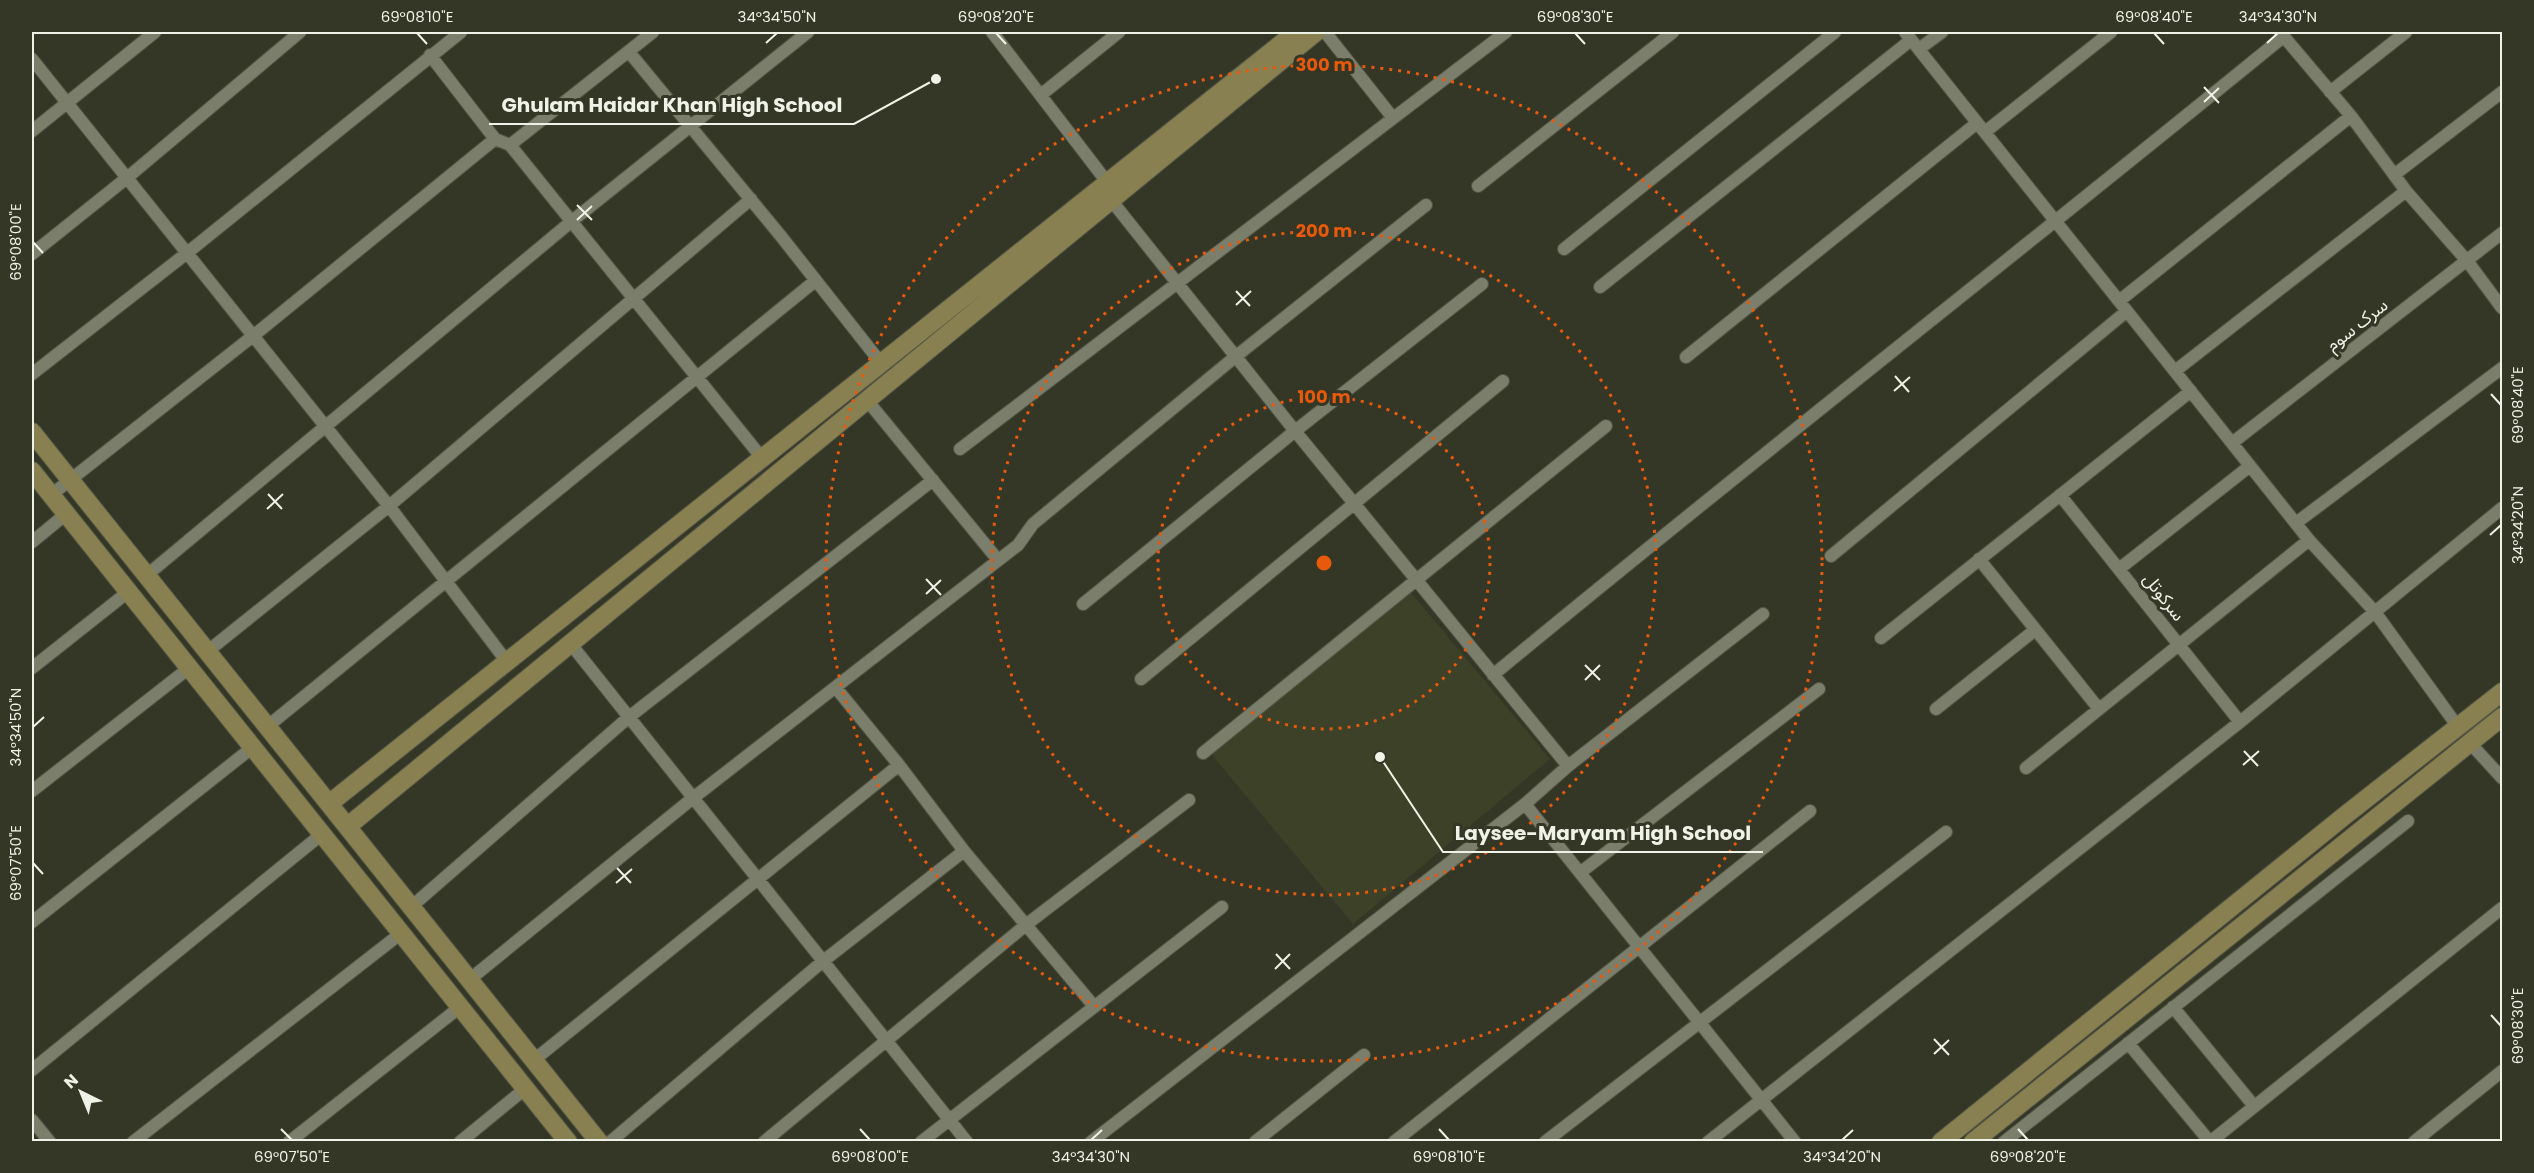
<svg xmlns="http://www.w3.org/2000/svg" width="2534" height="1173" font-family="Poppins,'Noto Sans Arabic',sans-serif">
<style>
.built{fill:#3d4128}
.lines{fill:none;stroke-linecap:round;stroke-linejoin:round}
.minor-casing{stroke:#535545;stroke-width:14}
.secondary-casing{stroke:#535545;stroke-width:20}
.minor{stroke:#7a7e6a;stroke-width:12}
.secondary{stroke:#888050;stroke-width:18}
.ticks{fill:none;stroke:#eff2e6;stroke-width:2}
.ring{fill:none;stroke:#e8590c;stroke-width:3;stroke-dasharray:3 6}
.labels{text-anchor:middle;stroke-width:6;stroke-linejoin:round;paint-order:stroke}
.street-label{font-size:18px;fill:#eff2e6;stroke:#343725}
.centre{fill:#e8590c;stroke:#343725;stroke-width:3}
.ring-label{font-size:18px;text-anchor:middle;font-weight:bold;fill:#e8590c;stroke:#343725;stroke-width:6;stroke-linejoin:round;paint-order:stroke}
.leader{fill:none;stroke:#eff2e6;stroke-width:2}
.callout-dot{fill:#eff2e6;stroke:#343725;stroke-width:2}
.callout-label{font-size:20px;text-anchor:middle;font-weight:bold;fill:#eff2e6;stroke:#343725;stroke-width:6;stroke-linejoin:round;paint-order:stroke}
.neatline{fill:none;stroke:#eff2e6;stroke-width:2}
.ticks-label{font-size:15px;text-anchor:middle;fill:#eff2e6}
</style>
<rect width="100%" height="100%" fill="#343725"/>
<path class="built" d="M1408 589 1550 759 1353 924 1211 754Z"/>
<g class="lines">
<g class="minor-casing">
<path id="minor" d="M992 32 1107 182
M1325 32 1393 118
M1905 32 2309 540 2375 612 2458 727
M2280 32 2351 116 2406 191 2468 262 2502 308
M1919 49 1942 32
M629 52 780 235 881 363
M430 55 495 139 510 145 762 458
M32 59 389 506 507 662
M2330 92 2406 32
M1042 94 1119 32
M32 131 155 32
M1985 132 2111 32
M510 145 653 32
M2394 175 2502 92
M1478 186 1673 32
M1111 200 1295 431 1568 766
M1564 249 1835 32
M32 254 128 177 300 32
M1600 287 1911 40
M2119 301 2351 116
M1686 357 1977 123
M2175 371 2406 191
M32 374 187 253 461 32
M866 399 998 560
M2232 443 2502 233
M960 449 1506 32
M51 495 253 336 495 139
M2060 495 2240 722
M2296 523 2502 368
M32 542 66 514
M1831 556 2127 311
M1979 559 2099 709
M2119 569 2250 466
M147 575 572 221 808 32
M1083 604 1295 431 1482 284
M1881 638 2191 391
M570 643 967 1142
M208 651 389 506 751 199
M32 668 128 592
M1493 675C1754 459 2021 251 2283 37
M1141 679 1503 381
M836 688 899 765 964 851 1093 1005
M1936 709 2035 630
M268 726 815 281
M2470 743 2502 778
M1203 753 1606 426
M2026 768 2309 540
M32 791 189 668
M1525 804 1795 1142
M1581 872 1819 689
M411 907 629 717 933 480
M32 922 253 747
M469 980 693 798 1018 545 1033 524 1235 357 1426 205
M2173 1007 2254 1106
M2128 1043 2210 1142
M534 1060 899 765
M32 1070 322 834
M32 1120 50 1142
M133 1142 400 934
M289 1142 460 1007
M460 1142 526 1088
M610 1142 822 962 964 851
M764 1142 1027 924 1189 800
M921 1142 1222 907
M1091 1142 1525 804 1568 766 1763 614
M1255 1142 1364 1055
M1394 1142 1810 811
M1545 1142 1946 832
M1708 1142 2240 722 2502 508
M2004 1142 2408 821
M2210 1142 2502 908
M2414 1142 2502 1071"/>
</g>
<g class="secondary-casing">
<path id="secondary" d="M32 432 599 1142
M32 471 568 1142
M330 803 1296 32
M348 826 1316 32
M1941 1142 2343 817 2502 692
M1973 1142 2502 717"/>
</g>
<use href="#minor" class="minor"/>
<use href="#secondary" class="secondary"/>
</g>
<path class="ticks" d="M417 33 427 44M996 33 1006 44M1575 33 1585 44M2154 33 2164 44M766 43 777 33M2267 43 2278 33M2204 87 2219 103M2204 102 2219 88M577 205 592 220M577 220 592 206M33 242 43 253M1236 291 1250 306M1236 305 1251 291M1895 376 1909 392M1894 391 1910 377M2491 394 2501 405M268 494 282 509M267 509 283 494M2490 535 2501 525M926 579 941 595M926 594 941 580M1585 665 1600 680M1585 680 1600 665M33 727 44 717M2244 751 2258 766M2243 765 2259 751M33 863 43 874M617 868 631 883M616 883 632 869M1276 954 1290 969M1275 969 1290 954M2491 1015 2501 1026M1934 1039 1949 1055M1934 1054 1949 1040M281 1129 292 1140M860 1129 870 1140M1439 1129 1449 1140M2018 1129 2028 1140M1091 1140 1102 1130M1842 1140 1853 1130"/>
<g class="ring">
<circle cx="1324" cy="563" r="166"/>
<circle cx="1324" cy="563" r="332"/>
<circle cx="1324" cy="563" r="498"/>
</g>
<g class="labels">
<g class="street-label">
<text transform="translate(2357 325) rotate(-38)" y="6">سرک سوم</text>
<text transform="translate(2164 597) rotate(52)" y="6">سرکوتل</text>
</g>
</g>
<circle cx="1324" cy="563" r="9" class="centre"/>
<g class="ring-label">
<text x="1324" y="71">300 m</text>
<text x="1324" y="237">200 m</text>
<text x="1324" y="403">100 m</text>
</g>
<path class="leader" d="M936 79L854 124H489M1380 757L1443 852H1763"/>
<g class="callout-dot">
<circle cx="936" cy="79" r="6"/>
<circle cx="1380" cy="757" r="6"/>
</g>
<g class="callout-label">
<text x="672" y="112">Ghulam Haidar Khan High School</text>
<text x="1603" y="840">Laysee-Maryam High School</text>
</g>
<rect width="2534" height="1173" fill="none" stroke="#343725" stroke-width="66"/>
<g transform="translate(81 1092) rotate(317)" stroke="#343725" stroke-width="4.5" paint-order="stroke">
<path d="M0-4.5L10 22L0 15L-10 22Z" fill="#eff2e6"/>
<text y="-9" font-size="16" font-weight="bold" text-anchor="middle" fill="#eff2e6">N</text>
</g>
<rect x="33" y="33" width="2468" height="1107" class="neatline"/>
<g class="ticks-label">
<text x="417" y="22">69°08'10"E</text>
<text x="777" y="22">34°34'50"N</text>
<text x="996" y="22">69°08'20"E</text>
<text x="1575" y="22">69°08'30"E</text>
<text x="2154" y="22">69°08'40"E</text>
<text x="2278" y="22">34°34'30"N</text>
<text transform="translate(16 242) rotate(-90)" y="5">69°08'00"E</text>
<text transform="translate(2518 405) rotate(-90)" y="5">69°08'40"E</text>
<text transform="translate(2518 525) rotate(-90)" y="5">34°34'20"N</text>
<text transform="translate(16 727) rotate(-90)" y="5">34°34'50"N</text>
<text transform="translate(16 863) rotate(-90)" y="5">69°07'50"E</text>
<text transform="translate(2518 1026) rotate(-90)" y="5">69°08'30"E</text>
<text x="292" y="1162">69°07'50"E</text>
<text x="870" y="1162">69°08'00"E</text>
<text x="1091" y="1162">34°34'30"N</text>
<text x="1449" y="1162">69°08'10"E</text>
<text x="1842" y="1162">34°34'20"N</text>
<text x="2028" y="1162">69°08'20"E</text>
</g>
</svg>
